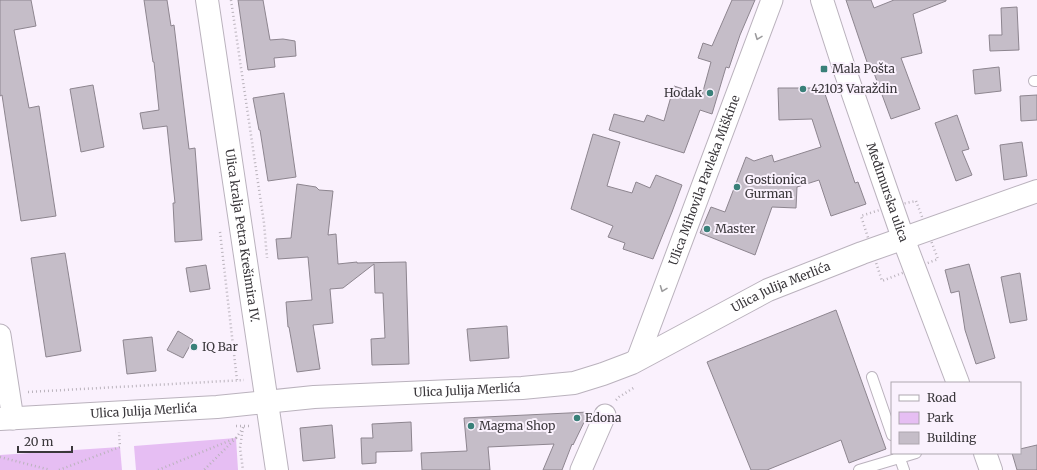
<svg xmlns="http://www.w3.org/2000/svg" width="1037" height="470" font-family="Merriweather,serif">
<style>
.green{fill:#e6bef3}
.building{fill:#c5bdc8;stroke:#8d858f}
.lines{fill:none;stroke-linecap:round;stroke-linejoin:round}
.lane-casing{stroke:#bab2bd;stroke-width:12}
.street-casing{stroke:#bab2bd;stroke-width:23}
.secondary-casing{stroke:#bab2bd;stroke-width:24}
.path{stroke:#bab3bc;stroke-width:2.5;stroke-dasharray:1 3;stroke-linecap:butt}
.lane{stroke:#fff;stroke-width:10}
.street{stroke:#fff;stroke-width:21}
.secondary{stroke:#fff;stroke-width:22}
.oneway{stroke:#9c9b9d}
.poi-dot{fill:#398079;stroke:#faf1fd;stroke-width:1.5}
.labels{text-anchor:middle;stroke-width:4;stroke-linejoin:round;paint-order:stroke}
.poi-label{font-size:12px;fill:#3a373b;stroke:#faf1fd;text-anchor:start}
.street-label{font-size:12px;fill:#3a373b;stroke:#faf1fd}
</style>
<rect width="100%" height="100%" fill="#faf1fd"/>
<path class="green" d="M236 438 238 470H136L134 446Z
M120 447 122 470H0V455Z"/>
<path class="building" d="M0 0H31L36 26 14 30 29 108 39 106 56 216 21 221 2 95 0 96Z
M144 0H167L171 26 174 25 189 149 195 148 202 240 175 242 173 203H175L167 126 143 129 140 113 159 110 154 62H153Z
M238 0H263L270 40 283 39 295 41 296 56 274 58 275 67 248 70Z
M732 0H755L740 35 729 68 726 67 712 114 700 110 684 153 609 130 614 114 644 122 647 115 664 121 674 86 702 95 711 62 698 58 703 43 712 46Z
M846 0H871L874 8 894 0H946V1L913 14 922 53 901 58 920 109 891 119 871 65H868Z
M1017 7 1019 50 990 51 989 35H1002L1001 8Z
M999 67 1001 91 975 94 973 70Z
M93 85 104 147 81 152 70 89Z
M778 88H823L855 183 858 182 866 204 831 216 819 180 797 187 796 208 772 207 755 255 700 233 711 207 725 212 746 157 754 161 772 155 774 162 821 147 812 119 779 120Z
M284 93 296 177 268 181 260 130H259L253 98Z
M1037 95V120L1021 121 1020 96Z
M957 115 969 149 962 151 972 175 956 181 935 123Z
M593 134 620 142 607 186 632 193 636 182 650 188 656 175 682 185 672 212 653 259 623 249 625 243 608 237 613 226 571 209Z
M1022 142 1027 176 1004 180 1000 145Z
M297 184 316 187 319 190 333 191 328 235 336 234 338 264 357 262V263L406 262 409 364 372 365 371 339 385 338 383 293H375L374 264 343 288 330 289 333 323 313 325 320 369 297 372 289 327H288L286 302 312 300 308 257 278 259 276 239 291 238Z
M65 253 81 351 46 357 31 258Z
M969 264 995 358 976 364 965 330 959 291 951 293 945 270Z
M206 265 210 289 190 292 186 268Z
M1020 273 1027 320 1010 323 1001 277Z
M836 310 886 449 849 463 841 440 767 470H751L707 362Z
M507 326 509 358 470 361 467 329Z
M178 331 193 340 183 358 167 350Z
M152 337 156 371 127 374 123 340Z
M589 412 573 445 572 444 562 470H543L554 444 488 447 490 470H422L421 453 467 451 464 418Z
M411 422 412 451 376 452V463L362 464 361 438H373L372 424Z
M332 425 335 458 303 461 300 428Z
M1037 445V470H1017L1012 453H1020V449Z"/>
<g class="lines">
<g class="lane-casing">
<path id="lane" d="M1034 81H1037
M872 377 892 435
M898 453 904 470
M859 470 916 453"/>
</g>
<g class="street-casing">
<g id="street">
<path d="M0 335 13 419"/>
<path id="s1" d="M637 360 772 0"/>
<path d="M581 470 605 415"/>
</g>
</g>
<g class="secondary-casing">
<g id="secondary">
<path id="s2" d="M207 0 277 470"/>
<path id="s3" d="M822 0 843 65 903 238 958 383"/>
<path id="s4" d="M0 419 217 407 314 397 522 388 574 383 603 374 632 363 768 290 862 253 1037 191"/>
<path d="M985 453 991 470"/>
</g>
</g>
<path class="path" d="M231 0 264 223 267 258
M916 201 938 259 882 281 861 216 892 206Z
M220 232 237 380
M28 392 244 380
M616 400 619 397 635 387
M236 426H251
M243 427 240 448 243 470
M236 438 243 428
M0 457 50 470
M59 470 120 447 119 432
M158 470 236 438 204 470"/>
<use href="#lane" class="lane"/>
<use href="#street" class="street"/>
<use href="#secondary" class="secondary"/>
</g>
<defs><path id="oneway-chevron" d="M-2-3.5L2.5 0L-2 3.5" fill="none" stroke-width="1.6" stroke-linecap="round" stroke-linejoin="round"/></defs>
<g class="oneway">
<use href="#oneway-chevron" transform="translate(758 37) rotate(111)"/>
<use href="#oneway-chevron" transform="translate(663 289) rotate(111)"/>
</g>
<g class="poi-dot">
<rect x="820" y="65" width="8" height="8" rx="2"/>
<circle cx="803" cy="89" r="4"/>
<circle cx="710" cy="93" r="4"/>
<circle cx="737" cy="187" r="4"/>
<circle cx="707" cy="229" r="4"/>
<circle cx="194" cy="347" r="4"/>
<circle cx="577" cy="418" r="4"/>
<circle cx="471" cy="426" r="4"/>
</g>
<g class="labels">
<g class="poi-label">
<text x="832" y="73">Mala Pošta</text>
<text x="811" y="93">42103 Varaždin</text>
<text x="702" y="97" text-anchor="end">Hodak</text>
<text x="745" y="184">Gostionica<tspan x="745" dy="14">Gurman</tspan></text>
<text x="715" y="233">Master</text>
<text x="202" y="351">IQ Bar</text>
<text x="585" y="422">Edona</text>
<text x="479" y="430">Magma Shop</text>
</g>
<g class="street-label">
<text dy="4" stroke="none"><textPath href="#s1" startOffset="192">Ulica Mihovila Pavleka Miškine</textPath></text>
<text dy="4" stroke="none"><textPath href="#s3" startOffset="203">Međimurska ulica</textPath></text>
<text dy="4" stroke="none"><textPath href="#s2" startOffset="238">Ulica kralja Petra Krešimira IV.</textPath></text>
<text dy="4" stroke="none"><textPath href="#s4" startOffset="804">Ulica Julija Merlića</textPath></text>
<text dy="4" stroke="none"><textPath href="#s4" startOffset="468">Ulica Julija Merlića</textPath></text>
<text dy="4" stroke="none"><textPath href="#s4" startOffset="144">Ulica Julija Merlića</textPath></text>
</g>
</g>
<rect x="891" y="382" width="130" height="72" fill="#faf1fd" stroke="#ada7af"/>
<rect x="899" y="395" width="20" height="6" fill="#ffffff" stroke="#ada7af"/>
<text x="927" y="402" font-size="12" fill="#3a373b">Road</text>
<rect x="899" y="412" width="20" height="12" fill="#e6bef3" stroke="#ada7af"/>
<text x="927" y="422" font-size="12" fill="#3a373b">Park</text>
<rect x="899" y="432" width="20" height="12" fill="#c5bdc8" stroke="#ada7af"/>
<text x="927" y="442" font-size="12" fill="#3a373b">Building</text>
<path d="M18 446v6h54v-6" fill="none" stroke="#3a373b" stroke-width="2"/>
<text x="24" y="446" font-size="12" fill="#3a373b" stroke="#faf1fd" stroke-width="3" paint-order="stroke">20 m</text>
</svg>
